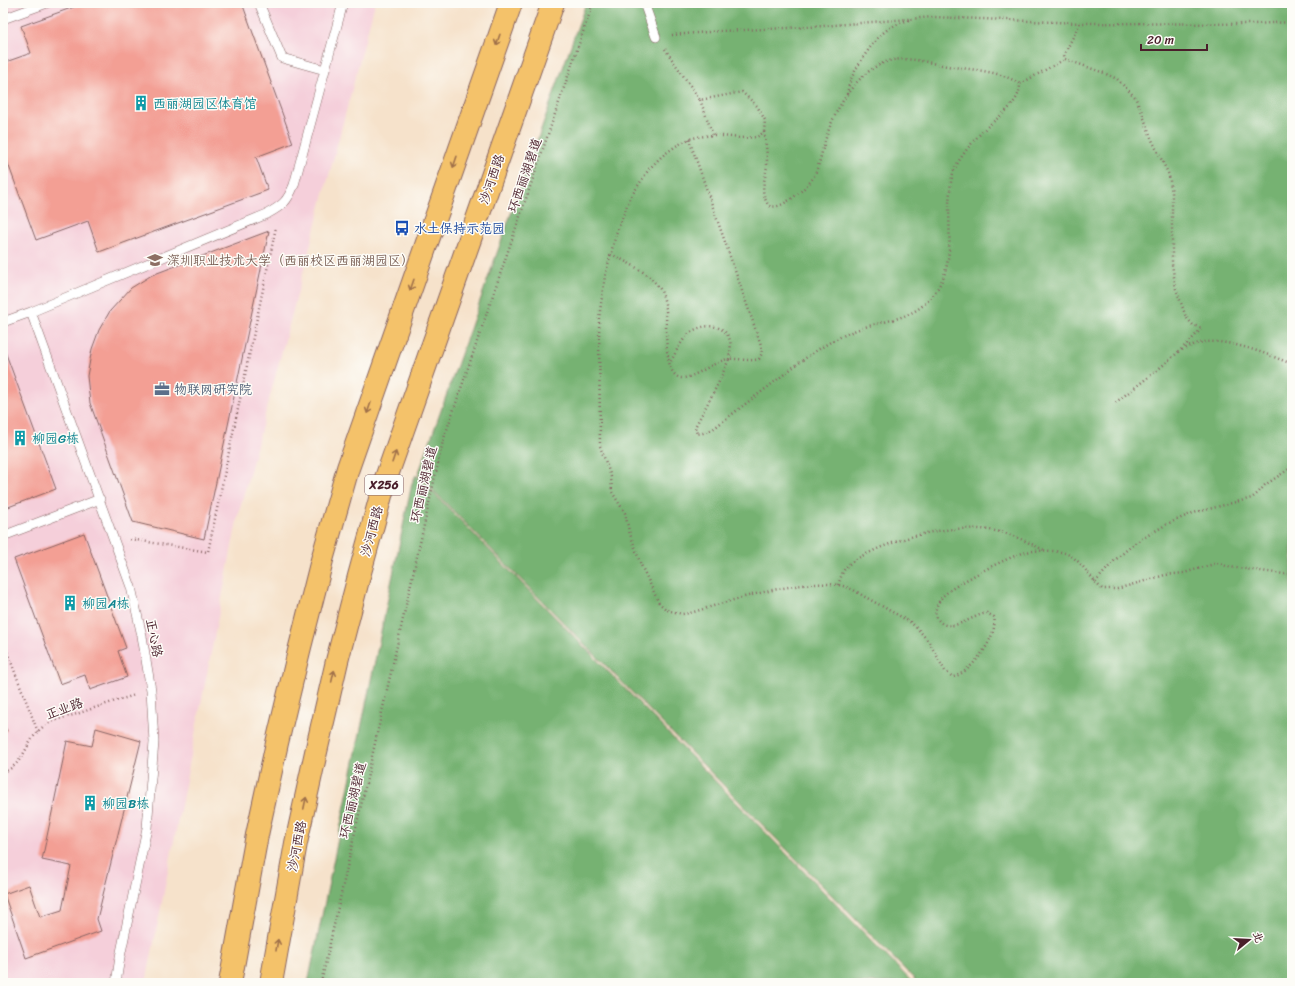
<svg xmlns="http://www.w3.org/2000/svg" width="1295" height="986" font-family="Sriracha,'LXGW WenKai TC',sans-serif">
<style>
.built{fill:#f5cfda}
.forest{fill:#76b272;stroke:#60684e}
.building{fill:#f39f94}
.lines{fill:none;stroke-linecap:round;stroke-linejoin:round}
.service-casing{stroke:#866363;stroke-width:10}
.primary-casing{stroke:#866363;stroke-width:24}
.path{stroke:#866363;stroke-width:2.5;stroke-dasharray:1 3;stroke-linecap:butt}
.service{stroke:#fff;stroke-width:9}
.primary{stroke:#f4c26a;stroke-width:22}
.oneway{stroke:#9f704a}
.labels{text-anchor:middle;stroke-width:3;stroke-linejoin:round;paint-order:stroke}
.shield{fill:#fdfcf7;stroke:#806168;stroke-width:1}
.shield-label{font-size:12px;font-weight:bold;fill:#4a1f2b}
.culture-label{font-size:13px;fill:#0d838f;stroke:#fdfcf7;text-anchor:start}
.street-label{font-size:13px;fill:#4a1f2b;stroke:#fdfcf7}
.transit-label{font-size:13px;fill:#164399;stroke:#fdfcf7;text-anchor:start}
.education-label{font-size:13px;fill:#785e54;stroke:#fdfcf7;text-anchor:start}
.service-label{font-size:13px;fill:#4e5e75;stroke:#fdfcf7;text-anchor:start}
</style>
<rect width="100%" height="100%" fill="#fdfcf7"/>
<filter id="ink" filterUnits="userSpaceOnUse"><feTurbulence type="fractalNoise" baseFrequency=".025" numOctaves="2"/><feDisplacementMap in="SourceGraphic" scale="8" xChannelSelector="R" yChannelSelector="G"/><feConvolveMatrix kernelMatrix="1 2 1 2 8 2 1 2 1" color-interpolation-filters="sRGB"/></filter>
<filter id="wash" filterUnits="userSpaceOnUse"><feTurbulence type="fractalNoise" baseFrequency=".012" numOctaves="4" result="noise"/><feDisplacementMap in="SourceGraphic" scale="16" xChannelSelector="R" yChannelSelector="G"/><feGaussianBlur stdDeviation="0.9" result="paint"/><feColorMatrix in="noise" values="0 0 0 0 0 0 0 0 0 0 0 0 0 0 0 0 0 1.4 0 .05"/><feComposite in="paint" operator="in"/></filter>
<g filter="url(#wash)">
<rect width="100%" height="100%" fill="#f6e2cb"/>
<path class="built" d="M3 3H375L238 516 146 983H3Z"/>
<path class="forest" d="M586 3H1292V983H918L418 475Z
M416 475 913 983H308L412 483Z"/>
<g id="blocks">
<path class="building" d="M85 3H242L293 143 256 157 268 190 99 252 88 221 36 240 3 150V63L31 53 21 26Z
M269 231 204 539 133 522 90 403 87 376 92 349 99 330 110 311 131 288 152 275Z
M3 346 56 489 3 509Z
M84 533 126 648 118 651 127 677 90 690 85 675 60 684 14 559Z
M3 722 7 731 3 732Z
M96 728 141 741 97 919 101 931 26 958 4 894 29 885 40 917 62 910 71 866 42 860 67 741 92 746Z"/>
</g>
</g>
<g filter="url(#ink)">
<use href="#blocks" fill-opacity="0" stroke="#866363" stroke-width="1"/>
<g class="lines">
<g class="service-casing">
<path id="service" d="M259 3 282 58 325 70
M644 3 656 37
M3 19 47 3
M31 312 131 587 142 636 151 690 154 742 147 828 120 957 116 983
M3 322 31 312 267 214C283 205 287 202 294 185L343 3
M3 536 100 499"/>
</g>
<g class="primary-casing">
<path id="primary" d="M230 983 257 835 277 743 299 651 322 560 348 468 511 3
M271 983 296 843 316 752 337 661 359 576 385 481 553 3"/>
</g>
<path class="path" d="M1080 23 1064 55 1065 59 1104 73 1117 79 1135 97 1141 110 1152 140 1169 175 1172 193V264L1176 289 1186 317 1193 325 1202 328C1178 356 1144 380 1115 403
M672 35 720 31 810 27 933 17 1080 23 1253 24 1292 22
M665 49 700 100 742 92 757 106 765 120 764 132 757 137 740 138 714 135 697 137 689 139 676 146 662 156 649 169 630 198 616 234 605 276 599 318 600 446 611 477 612 492 625 513 629 531 641 565 659 603 667 610 682 614 690 613C728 602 811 573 849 588 855 590 861 595 867 598 882 606 896 614 910 622L918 629 929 642 945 671 953 677C971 673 999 636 994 617L987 613C974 614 948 637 937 618 933 611 938 602 943 596 956 583 1008 557 1026 552 1036 550 1056 550 1065 553 1082 560 1089 577 1102 589H1117L1165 575 1184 573 1217 563 1229 567 1292 575
M847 94C848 89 849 84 851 79 857 66 871 44 881 35 889 27 899 23 909 20
M700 100 713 135
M764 132C766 142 767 153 767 164 766 180 758 190 769 206 778 208 783 204 791 199 798 194 805 188 811 181 819 169 821 154 825 141 834 110 858 67 893 60 912 57 929 63 947 66 971 70 999 70 1020 84
M689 139 761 345 762 353 759 359C749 362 739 358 729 359L718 384 695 427 697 434 703 433 713 429C731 415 749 401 768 387 797 364 826 340 862 328 893 318 920 319 939 286 953 262 949 231 949 204 950 192 950 179 955 168 962 154 973 141 984 130 997 117 1020 105 1020 84L1065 59
M611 254C628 263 649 272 660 289 663 295 665 303 666 309 667 322 662 375 681 378 694 379 713 361 729 359 730 352 732 344 729 338 723 323 702 324 691 332 681 340 676 352 670 363
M1182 350C1190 346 1197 343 1205 342 1230 339 1269 355 1292 364
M130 539 208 552 276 227
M1094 581 1098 579 1115 560 1135 543 1167 524 1193 513 1252 498 1258 493 1265 485 1292 467
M838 585C841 578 842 571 847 566 855 558 867 554 877 549 915 533 955 524 996 531 1013 534 1029 543 1044 550
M3 641 38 732
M3 772C25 765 26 739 43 727 52 720 66 717 77 714 96 707 116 701 135 695
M321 983 443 441 593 3"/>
<use href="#service" class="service"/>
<use href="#primary" class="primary"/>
</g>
<defs><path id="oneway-shaft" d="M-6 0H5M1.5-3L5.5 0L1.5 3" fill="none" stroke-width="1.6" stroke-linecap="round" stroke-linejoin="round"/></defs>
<g class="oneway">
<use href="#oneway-shaft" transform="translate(498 40) rotate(109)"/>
<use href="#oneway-shaft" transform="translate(455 162) rotate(109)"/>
<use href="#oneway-shaft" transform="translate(412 285) rotate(109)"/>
<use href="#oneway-shaft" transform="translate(369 408) rotate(109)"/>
<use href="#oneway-shaft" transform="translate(394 457) rotate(-71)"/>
<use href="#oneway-shaft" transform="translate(333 676) rotate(-77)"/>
<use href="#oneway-shaft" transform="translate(305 803) rotate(-78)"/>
<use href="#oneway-shaft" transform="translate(277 945) rotate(-80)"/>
</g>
</g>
<defs>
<g id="building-bare" transform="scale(1.2)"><path d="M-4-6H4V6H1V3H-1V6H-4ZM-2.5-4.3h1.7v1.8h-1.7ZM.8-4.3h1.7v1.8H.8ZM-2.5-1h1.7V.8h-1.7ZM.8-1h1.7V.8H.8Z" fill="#0f9aa8" stroke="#fdfcf7" stroke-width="2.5" paint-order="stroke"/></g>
<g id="bus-bare" transform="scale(1.2)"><path d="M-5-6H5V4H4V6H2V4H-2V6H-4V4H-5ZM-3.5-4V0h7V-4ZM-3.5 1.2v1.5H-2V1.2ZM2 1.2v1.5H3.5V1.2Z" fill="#1a4fb4" stroke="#fdfcf7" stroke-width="2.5" paint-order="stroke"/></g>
<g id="university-bare" transform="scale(1.2)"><path d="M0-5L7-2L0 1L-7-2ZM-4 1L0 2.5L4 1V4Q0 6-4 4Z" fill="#8d6e63" stroke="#fdfcf7" stroke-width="2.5" paint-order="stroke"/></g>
<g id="office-bare" transform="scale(1.2)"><path d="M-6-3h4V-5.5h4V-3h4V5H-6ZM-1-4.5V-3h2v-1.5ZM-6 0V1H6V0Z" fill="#5c6f8a" stroke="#fdfcf7" stroke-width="2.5" paint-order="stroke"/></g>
</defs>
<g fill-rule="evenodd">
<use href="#building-bare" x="141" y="103"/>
<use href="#bus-bare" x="402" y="228"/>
<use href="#university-bare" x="155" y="260"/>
<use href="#office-bare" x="162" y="389"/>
<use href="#building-bare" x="20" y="438"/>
<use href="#building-bare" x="70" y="603"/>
<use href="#building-bare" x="90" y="803"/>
</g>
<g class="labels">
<rect class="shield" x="365" y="475" width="38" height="20" rx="3"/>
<g class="shield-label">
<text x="384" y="489">X256</text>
</g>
<g class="culture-label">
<text x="153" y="108">西丽湖园区体育馆</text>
<text x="32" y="443">柳园G栋</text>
<text x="82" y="608">柳园A栋</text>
<text x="102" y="808">柳园B栋</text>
</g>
<g class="street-label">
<text transform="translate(524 175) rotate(-71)" y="5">环西丽湖碧道</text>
<text transform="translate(491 179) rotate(-71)" y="5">沙河西路</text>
<text transform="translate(423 484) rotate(-77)" y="5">环西丽湖碧道</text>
<text transform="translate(371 531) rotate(-75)" y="5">沙河西路</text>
<text transform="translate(155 638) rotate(79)" y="5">正心路</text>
<text transform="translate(64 708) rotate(-20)" y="5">正业路</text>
<text transform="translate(352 800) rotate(-77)" y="5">环西丽湖碧道</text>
<text transform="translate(296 846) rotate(-79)" y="5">沙河西路</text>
</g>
<g class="transit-label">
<text x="414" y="233">水土保持示范园</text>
</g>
<g class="education-label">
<text x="167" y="265">深圳职业技术大学（西丽校区西丽湖园区）</text>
</g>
<g class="service-label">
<text x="174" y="394">物联网研究院</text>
</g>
</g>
<rect width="1295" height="986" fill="none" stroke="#fdfcf7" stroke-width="16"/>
<g transform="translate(1249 940) rotate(72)" stroke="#fdfcf7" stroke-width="3" paint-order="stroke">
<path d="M0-3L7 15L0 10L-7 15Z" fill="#4a1f2b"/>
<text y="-6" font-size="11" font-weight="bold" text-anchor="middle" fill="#4a1f2b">北</text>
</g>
<path d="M1141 44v6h66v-6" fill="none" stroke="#4a1f2b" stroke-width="2"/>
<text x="1147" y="44" font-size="12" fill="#4a1f2b" stroke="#fdfcf7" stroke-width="3" paint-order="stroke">20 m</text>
</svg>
